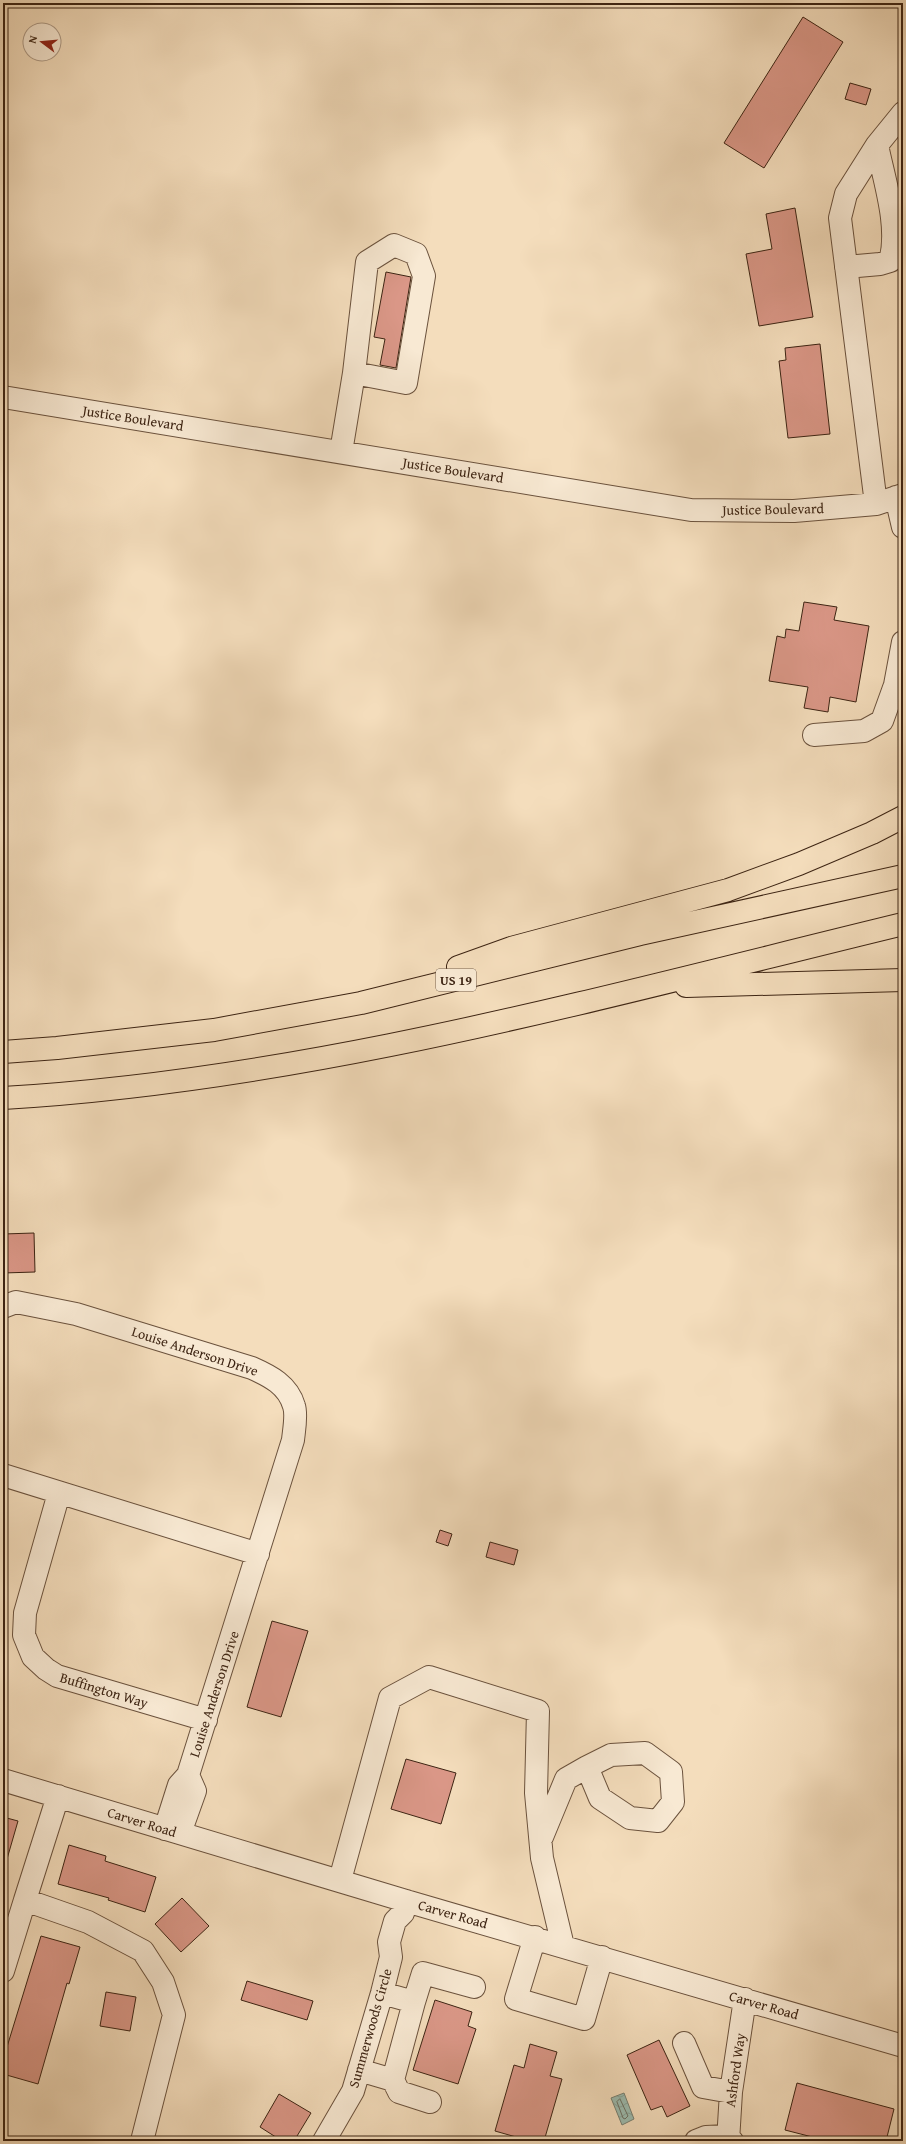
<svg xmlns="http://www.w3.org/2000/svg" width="906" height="2144" font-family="'Gentium Book Plus',serif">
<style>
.water{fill:url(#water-waves);stroke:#767f71}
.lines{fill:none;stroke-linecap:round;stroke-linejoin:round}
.shore{stroke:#6c7062;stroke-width:1}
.building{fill:#da9787;stroke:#3d2413}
.minor-casing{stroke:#6b523d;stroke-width:24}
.highway-casing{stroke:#3d2413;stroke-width:24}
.minor{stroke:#f8e9d3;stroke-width:22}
.highway{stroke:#f4ddbc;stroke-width:22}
.labels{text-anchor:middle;stroke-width:3;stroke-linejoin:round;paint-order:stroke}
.shield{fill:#f8e9d3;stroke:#755f4d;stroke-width:1}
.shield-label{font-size:13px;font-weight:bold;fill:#3d2413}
.street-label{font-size:14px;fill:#3d2413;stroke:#f8e9d3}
</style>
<defs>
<pattern id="water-waves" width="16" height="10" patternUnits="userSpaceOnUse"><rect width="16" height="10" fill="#9cbcb0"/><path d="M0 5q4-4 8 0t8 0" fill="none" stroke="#87a196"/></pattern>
</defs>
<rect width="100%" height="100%" fill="#f4ddbc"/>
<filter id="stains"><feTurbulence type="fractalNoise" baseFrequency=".005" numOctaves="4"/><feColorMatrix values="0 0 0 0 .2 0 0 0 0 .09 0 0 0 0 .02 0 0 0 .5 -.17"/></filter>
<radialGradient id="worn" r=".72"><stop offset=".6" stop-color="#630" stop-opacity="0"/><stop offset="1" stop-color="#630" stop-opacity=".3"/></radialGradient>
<path class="water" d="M624 2093 634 2119 622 2125 611 2098Z"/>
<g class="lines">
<path class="shore" d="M620 2099 628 2116 625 2119 623 2118 617 2102Z"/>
</g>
<path class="building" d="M803 17 843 42 764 168 724 143Z
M850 83 871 89 866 105 845 99Z
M795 208 813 317 759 326 746 254 772 249 766 214Z
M386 272 411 277 396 368 380 365 385 339 374 337Z
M820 344 830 434 788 438 779 361 786 360 785 348Z
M804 602 837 607 834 620 869 626 856 702 830 697 828 712 804 708 808 687 769 681 777 636 785 638 786 629 799 631Z
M34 1233 35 1272 3 1273V1234Z
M440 1530 452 1534 448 1546 436 1542Z
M490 1542 518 1550 514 1565 486 1557Z
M272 1621 308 1631 281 1717 247 1707Z
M406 1759 456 1773 441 1824 391 1809Z
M3 1817 18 1821 7 1859H3Z
M69 1845 106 1856 105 1861 156 1877 145 1912 108 1900 109 1898 58 1884Z
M182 1898 209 1926 181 1952 155 1924Z
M41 1936 80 1947 69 1984 67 1983 38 2084 3 2074V2060Z
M247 1981 313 2001 307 2020 241 2000Z
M106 1992 136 1997 130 2031 100 2026Z
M435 2000 472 2012 468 2026 476 2029 458 2084 413 2070Z
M659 2040 690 2106 667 2117 662 2106 651 2110 627 2055Z
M530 2044 557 2052 550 2076 562 2079 544 2141H530L495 2131 514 2065 524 2068Z
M797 2083 894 2109 886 2141H828L785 2130Z
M279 2094 311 2113 294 2141H282L260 2127Z"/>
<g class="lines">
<g class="minor-casing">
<path id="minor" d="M846 267 880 264 890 261C900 227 884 180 877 145
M3 397 691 510 794 511 876 504 903 495
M341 452 354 373 406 383 424 276 416 254 394 245 367 262 354 373
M896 497 903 527
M876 504 840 218 846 194 877 145 903 113
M814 735 864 731 882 721 895 685 903 642
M3 1307 16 1302 76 1314 252 1368C270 1376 288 1385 294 1406 297 1415 294 1430 293 1440L188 1775 195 1791 180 1833
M3 1475 258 1554
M59 1493 25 1613 24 1635 33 1657 46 1669 57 1676 206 1720
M3 1780 406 1901 903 2046
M165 1829 179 1785 188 1775
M542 1837 566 1779 587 1767 600 1798 630 1818 658 1821 673 1802 671 1772 645 1753 611 1755 587 1767
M340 1880 390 1698 429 1677 538 1711 536 1793 542 1858 563 1946
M25 1900 58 1796
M535 1937 516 1999 584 2019 602 1957
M3 1971 25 1900 88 1922 143 1951 163 1982 174 2015 142 2141
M382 1993 414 2002 423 1973 474 1987
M684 2043 703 2087 731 2092
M359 2070 393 2080 399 2092 430 2102
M393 2080 414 2002
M324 2141 353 2091 382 1993 391 1957 389 1942 395 1921 403 1913 406 1901
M696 2141 706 2137 727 2136 732 2141
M728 2141 731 2092 745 1999"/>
</g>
<g class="highway-casing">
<path id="highway" d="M458 967 511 948 728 890 799 864 872 833 903 817
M686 986 903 980
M3 1052 57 1048 214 1030 361 1003 640 934 903 876
M3 1098C309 1080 606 996 903 924"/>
</g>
<use href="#minor" class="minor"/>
<use href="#highway" class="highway"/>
</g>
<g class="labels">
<rect class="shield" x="436" y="969" width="40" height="22" rx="3"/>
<g class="shield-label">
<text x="456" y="985">US 19</text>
</g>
<g class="street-label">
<text transform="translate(133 418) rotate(9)" y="5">Justice Boulevard</text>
<text transform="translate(453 470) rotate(9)" y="5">Justice Boulevard</text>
<text transform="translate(773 509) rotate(-1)" y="5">Justice Boulevard</text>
<text transform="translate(195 1351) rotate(18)" y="5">Louise Anderson Drive</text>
<text transform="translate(104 1690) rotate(17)" y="5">Buffington Way</text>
<text transform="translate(214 1694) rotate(-72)" y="5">Louise Anderson Drive</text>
<text transform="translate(142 1822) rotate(17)" y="5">Carver Road</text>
<text transform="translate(453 1914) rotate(16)" y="5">Carver Road</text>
<text transform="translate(764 2005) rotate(16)" y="5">Carver Road</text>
<text transform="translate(370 2028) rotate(-74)" y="5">Summerwoods Circle</text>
<text transform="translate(735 2070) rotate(-82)" y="5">Ashford Way</text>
</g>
</g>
<rect width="906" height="2144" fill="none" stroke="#f4ddbc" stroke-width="16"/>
<rect x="4" y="4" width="898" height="2136" fill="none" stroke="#3d2413" stroke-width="2"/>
<rect x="8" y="8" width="890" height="2128" fill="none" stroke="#3d2413"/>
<g transform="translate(42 42) rotate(286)"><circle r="19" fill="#f8e9d3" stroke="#ad9a86"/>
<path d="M0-3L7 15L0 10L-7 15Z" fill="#8f2418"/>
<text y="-6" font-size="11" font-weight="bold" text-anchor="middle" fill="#3d2413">N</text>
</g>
<rect width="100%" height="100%" filter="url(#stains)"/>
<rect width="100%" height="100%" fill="url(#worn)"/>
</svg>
